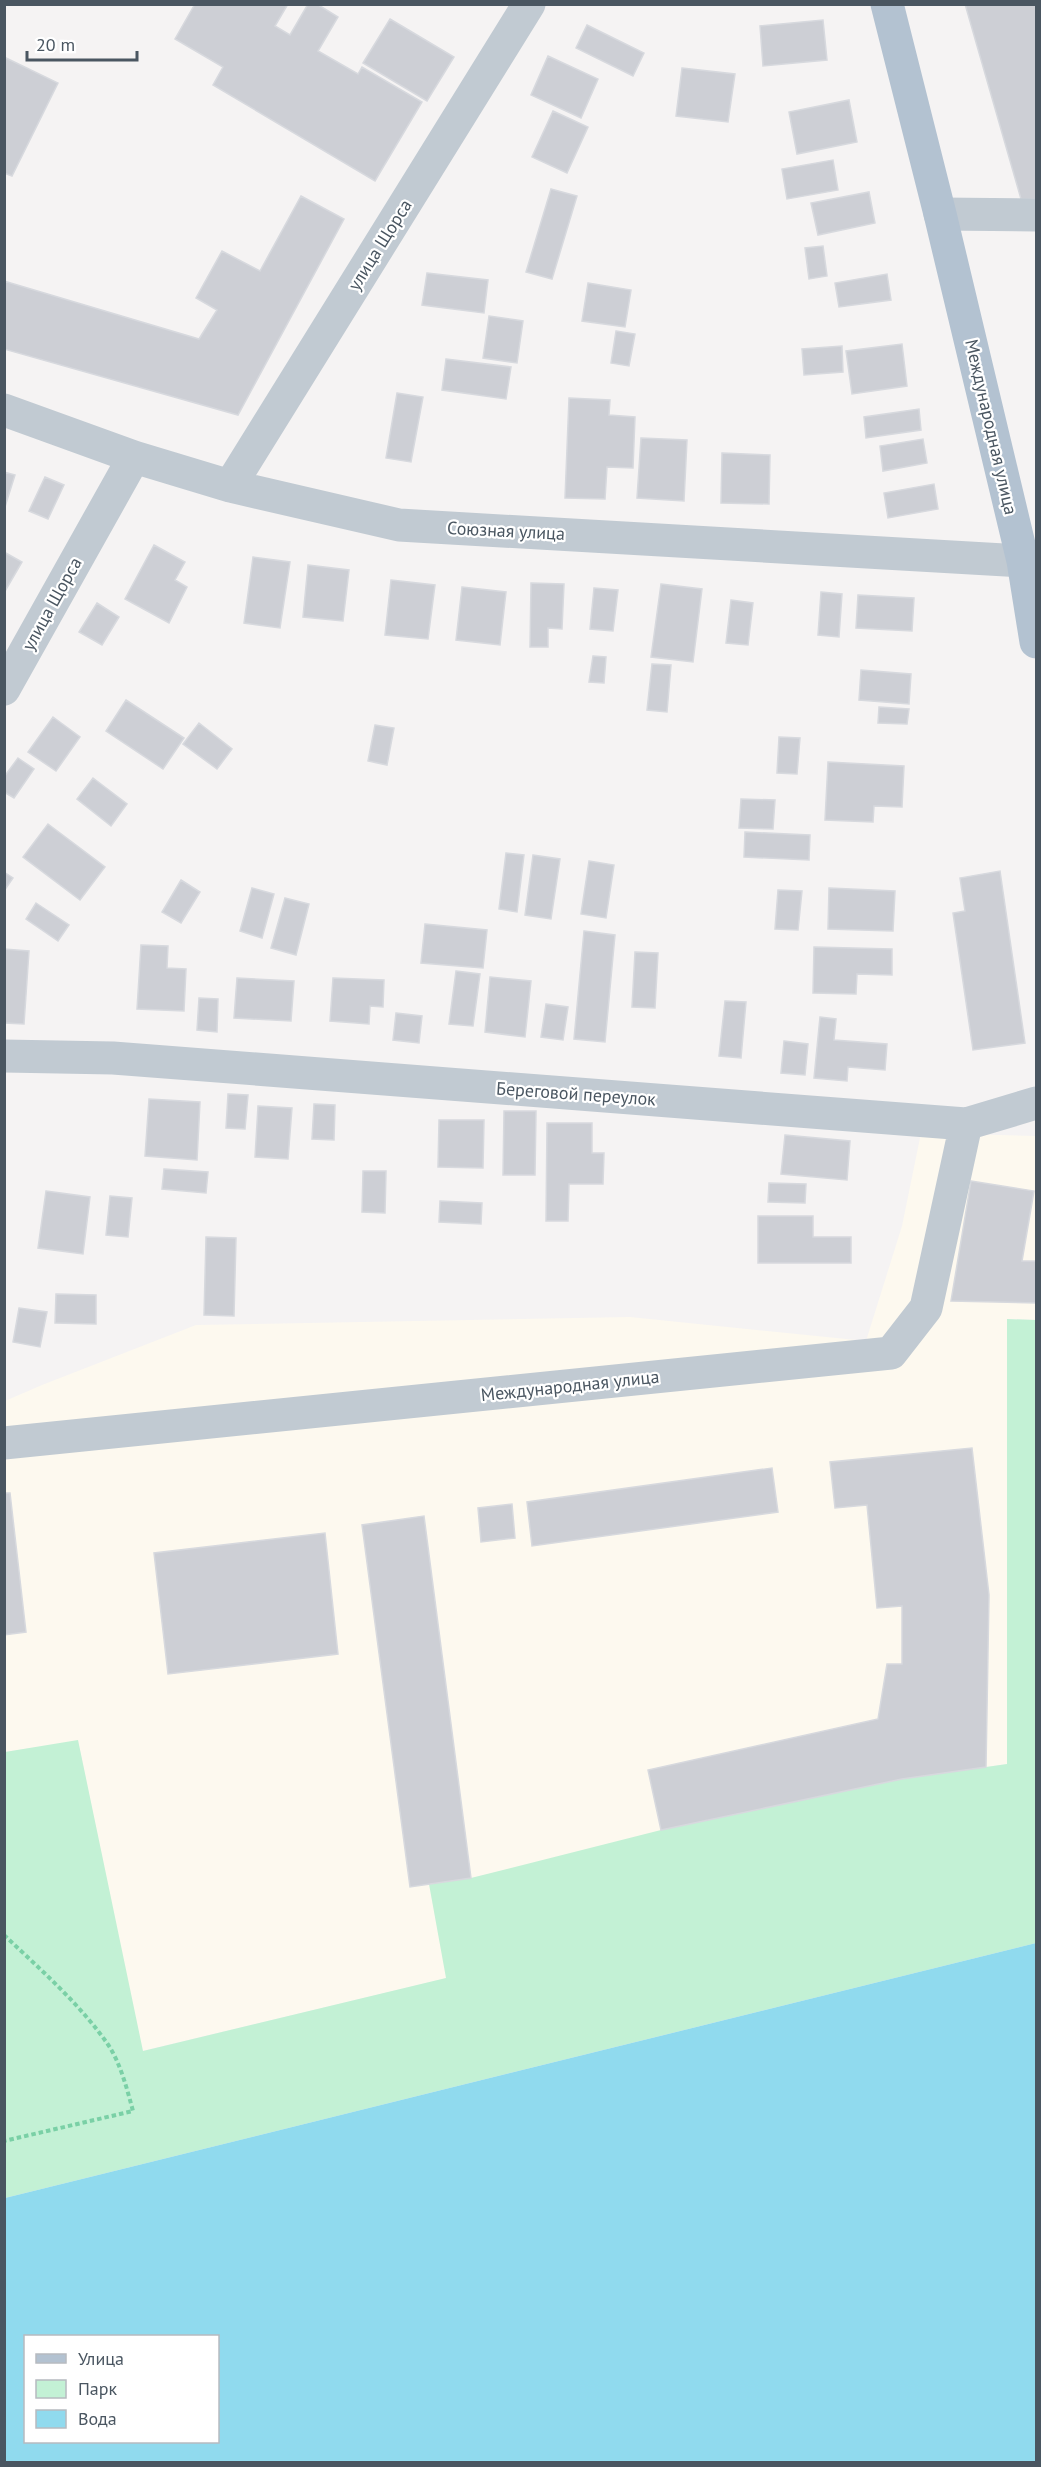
<svg xmlns="http://www.w3.org/2000/svg" width="1041" height="2467" font-family="'PT Sans',sans-serif">
<style>
.commercial{fill:#fdf9ef}
.green{fill:#c3f1d5}
.water{fill:#90daee;fill-rule:evenodd}
.building{fill:#cdcfd5;stroke:#d7d9de;stroke-width:1.5}
.lines{fill:none;stroke-linecap:round;stroke-linejoin:round}
.path{stroke:#7ad0a6;stroke-width:4;stroke-dasharray:4.5 3;stroke-linecap:butt}
.minor{stroke:#c1cad2;stroke-width:33}
.major{stroke:#b3c2d1;stroke-width:33}
.labels{text-anchor:middle;stroke-width:4.5;stroke-linejoin:round;paint-order:stroke}
.street-label{font-size:18px;fill:#4a5661;stroke:#fff}
</style>
<rect width="100%" height="100%" fill="#f5f3f3"/>
<path class="commercial" d="M921 1133 1036 1136V1320L1007 1319V1764L902 1779 471 1878 429 1884 447 1978 142 2051 78 1741 5 1752V1401L42 1385 196 1325 630 1317 866 1341 902 1226Z"/>
<path class="green" d="M1007 1319 1036 1320V1943L5 2198V1752L78 1740 143 2051 446 1978 429 1884 471 1878 661 1830 902 1779 1007 1764Z"/>
<path class="water" d="M1036 1943V2462H5V2198ZM26 2336H218V2442H26Z"/>
<path class="building" d="M195 4H288L275 26 290 35 308 4H317L338 17 318 51 358 74 362 67 422 102 375 181 213 85 223 67 175 39Z
M965 4H1036V199H1021Z
M390 19 454 57 427 101 363 63Z
M823 20 827 60 763 66 760 26Z
M587 25 644 53 633 76 576 48Z
M548 56 598 79 581 118 531 95Z
M4 57 58 83 12 176 4 173Z
M682 68 735 74 728 122 676 116Z
M849 100 857 142 797 154 789 112Z
M553 111 588 127 567 173 532 157Z
M833 160 838 190 787 199 782 169Z
M551 189 577 196 552 279 526 272Z
M869 192 875 223 818 235 811 203Z
M301 196 344 219 238 415 4 349V281L199 339 217 310 196 298 222 251 260 271Z
M823 246 827 276 809 279 805 248Z
M427 273 488 280 484 313 422 305Z
M887 274 891 300 839 307 835 283Z
M588 283 631 290 625 327 582 321Z
M489 316 523 321 517 363 483 358Z
M616 331 635 334 629 366 611 363Z
M902 344 907 386 852 394 846 351Z
M842 346 843 372 804 375 802 349Z
M446 359 511 367 506 399 442 390Z
M397 393 423 397 411 462 386 458Z
M569 398 610 400 609 415 635 417 633 468 607 467 605 499 565 498Z
M919 409 921 430 866 438 864 417Z
M641 438 687 440 684 501 637 498Z
M923 439 927 463 883 471 880 446Z
M722 453 770 455 769 504 721 503Z
M4 472 15 475 4 510Z
M45 477 64 485 48 519 29 511Z
M934 484 938 509 888 518 884 493Z
M154 545 185 562 175 580 187 587 169 623 125 599Z
M4 552 22 562 4 593Z
M253 557 290 562 280 628 244 623Z
M308 565 349 570 343 621 303 617Z
M391 580 435 585 428 639 385 635Z
M531 583 564 584 562 629 548 628V647H530Z
M661 584 702 589 693 662 651 657Z
M462 587 506 592 500 645 456 640Z
M594 588 618 590 613 631 590 629Z
M821 592 842 594 839 637 818 635Z
M858 595 914 598 912 631 856 628Z
M731 600 753 603 748 645 726 643Z
M97 603 119 617 102 645 79 632Z
M593 656 606 657 604 683 589 682Z
M652 664 671 665 667 712 647 710Z
M861 670 911 674 909 704 859 700Z
M126 700 184 738 163 769 106 731Z
M879 707 909 709 907 724 878 723Z
M53 717 80 737 56 771 28 752Z
M199 723 232 749 217 769 183 744Z
M375 725 394 728 387 765 368 761Z
M779 737 800 738 797 774 777 773Z
M18 758 34 769 14 798 4 792V777Z
M828 762 904 766 902 807 874 806 873 822 825 820Z
M93 778 127 804 111 826 77 799Z
M741 799 775 800 773 829 739 828Z
M48 824 105 867 80 900 23 857Z
M745 832 810 835 809 860 744 857Z
M506 853 524 855 517 912 499 909Z
M533 855 560 859 551 919 525 915Z
M589 861 614 865 606 918 581 914Z
M1000 871 1025 1043 973 1050 953 913 965 911 960 878Z
M4 872 13 878 4 891Z
M181 880 200 892 181 923 162 912Z
M252 888 274 894 262 938 240 931Z
M829 888 895 891 893 931 828 929Z
M778 890 802 891 798 930 775 929Z
M285 898 309 904 296 955 271 948Z
M36 903 69 925 58 941 26 919Z
M425 924 487 930 483 968 421 963Z
M584 931 615 935 605 1042 574 1039Z
M141 945 168 946 167 968 186 969 184 1011 137 1009Z
M814 947 892 949V975L857 974 856 994 813 993Z
M4 949 29 951 24 1024 4 1023Z
M635 952 658 953 655 1008 632 1007Z
M456 971 480 974 473 1026 449 1024Z
M490 977 531 981 525 1037 485 1032Z
M237 978 294 981 291 1021 234 1018Z
M333 978 384 980 383 1007 370 1006 369 1024 330 1021Z
M199 998 218 999 217 1032 197 1030Z
M725 1001 746 1002 741 1058 719 1056Z
M546 1004 568 1007 563 1040 541 1037Z
M396 1013 422 1016 419 1043 393 1040Z
M820 1017 836 1019 834 1040 887 1044 885 1070 848 1067 847 1081 814 1078Z
M784 1041 808 1044 805 1075 781 1073Z
M228 1094 248 1095 245 1129 226 1128Z
M149 1099 200 1102 197 1160 145 1156Z
M314 1104 335 1105 334 1140 312 1139Z
M258 1106 292 1108 288 1159 255 1157Z
M504 1111H536L535 1175H503Z
M439 1120H484L483 1168 438 1167Z
M547 1123H592V1153H604L603 1184H569L568 1221H546Z
M785 1135 850 1141 847 1180 781 1174Z
M164 1169 208 1172 206 1193 162 1189Z
M363 1171H386L385 1213 362 1212Z
M971 1181 1034 1191 1022 1261H1036V1303L951 1301Z
M769 1183 806 1184 805 1203 768 1202Z
M46 1191 90 1197 83 1254 38 1248Z
M110 1196 132 1198 128 1237 106 1235Z
M440 1201 482 1203 481 1224 439 1222Z
M758 1216H813V1237H851V1263H758Z
M206 1237 236 1238 234 1316 204 1315Z
M56 1294 96 1295V1324L55 1323Z
M19 1308 47 1312 40 1347 13 1342Z
M972 1448 989 1595 986 1767 902 1779 661 1830 648 1770 878 1719 887 1664H902V1606L877 1608 867 1505 835 1508 830 1462Z
M772 1468 778 1512 532 1546 527 1502Z
M4 1493H10L26 1632 4 1635Z
M512 1504 515 1538 481 1542 478 1508Z
M424 1516 471 1878 410 1887 362 1525Z
M325 1533 338 1654 168 1674 154 1553Z"/>
<g class="lines">
<path class="path" d="M4 1935C40 1969 81 2005 109 2046 121 2065 127 2089 133 2111L4 2141"/>
<path class="minor" d="M940 214 1036 215
M4 410 134 457 230 486 399 525 1023 561
M230 486 529 4
M4 689 134 457
M4 1056 113 1058 966 1124 1036 1103
M4 1443 891 1353 926 1308 966 1124"/>
<path class="major" d="M887 4 940 214 1023 561 1036 642"/>
</g>
<g class="labels">
<g class="street-label">
<text transform="translate(380 245) rotate(-58)" y="6">улица Щорса</text>
<text transform="translate(991 427) rotate(77)" y="6">Международная улица</text>
<text transform="translate(506 531) rotate(3)" y="6">Союзная улица</text>
<text transform="translate(52 604) rotate(-61)" y="6">улица Щорса</text>
<text transform="translate(576 1094) rotate(4)" y="6">Береговой переулок</text>
<text transform="translate(570 1386) rotate(-6)" y="6">Международная улица</text>
</g>
</g>
<rect width="1041" height="2467" fill="none" stroke="#4a5661" stroke-width="12"/>
<rect x="24" y="2335" width="195" height="108" fill="#ffffff" stroke="#b7bbc0" stroke-width="1.5"/>
<rect x="36" y="2354" width="30" height="9" fill="#b3c2d1" stroke="#b7bbc0" stroke-width="1.5"/>
<text x="78" y="2365" font-size="18" fill="#4a5661">Улица</text>
<rect x="36" y="2380" width="30" height="18" fill="#c3f1d5" stroke="#b7bbc0" stroke-width="1.5"/>
<text x="78" y="2395" font-size="18" fill="#4a5661">Парк</text>
<rect x="36" y="2410" width="30" height="18" fill="#90daee" stroke="#b7bbc0" stroke-width="1.5"/>
<text x="78" y="2425" font-size="18" fill="#4a5661">Вода</text>
<path d="M27 51v9h110v-9" fill="none" stroke="#4a5661" stroke-width="3"/>
<text x="36" y="51" font-size="18" fill="#4a5661" stroke="#ffffff" stroke-width="4.5" paint-order="stroke">20 m</text>
</svg>
